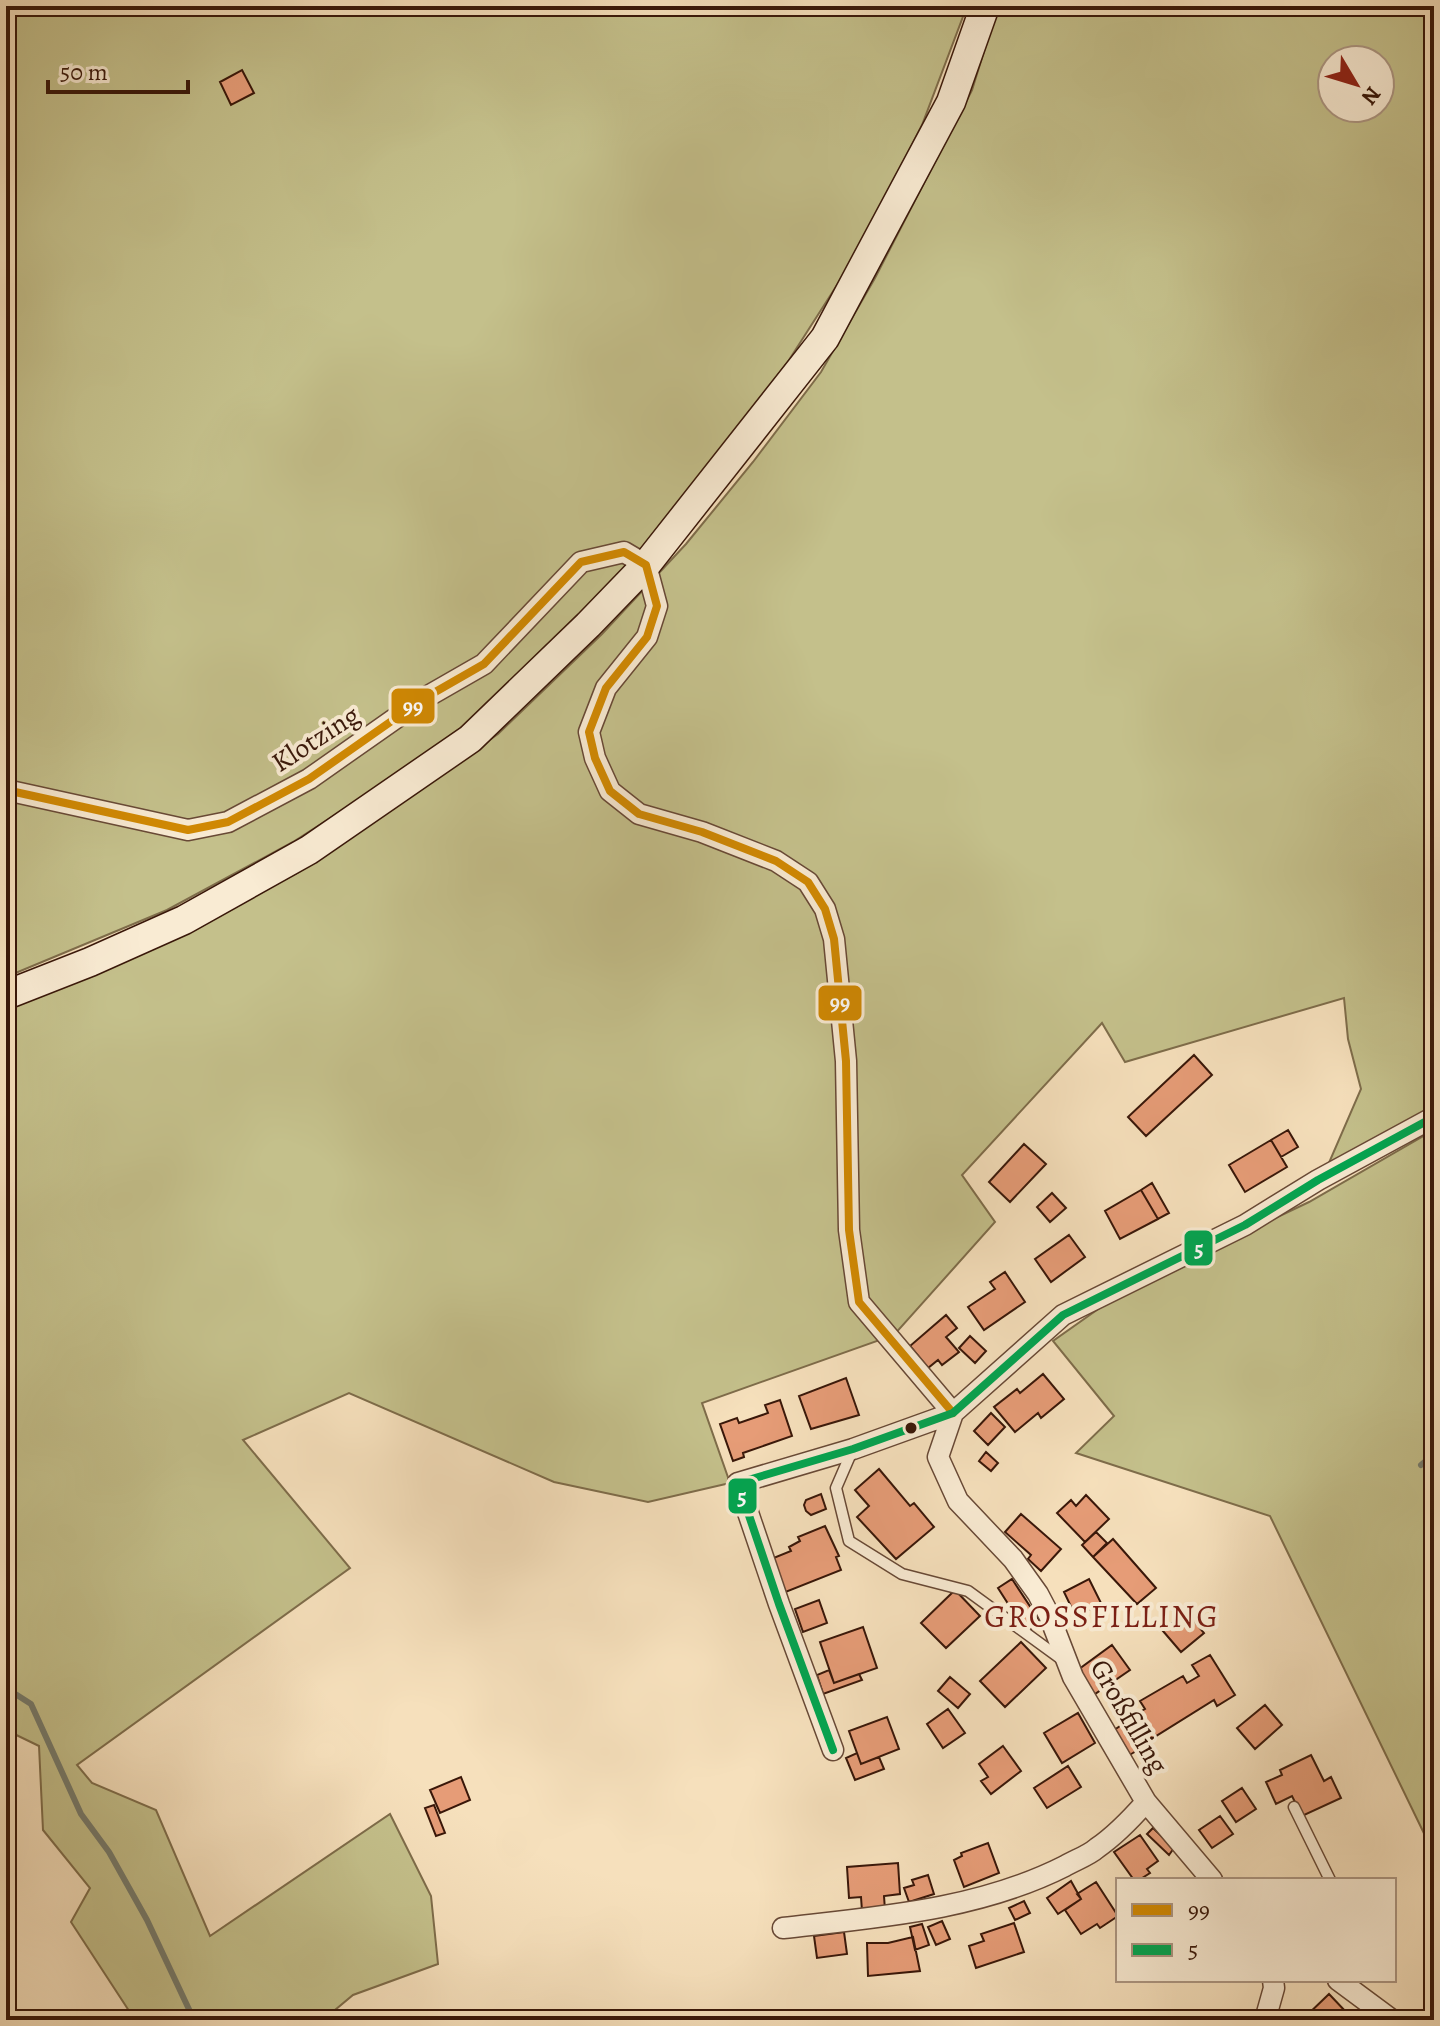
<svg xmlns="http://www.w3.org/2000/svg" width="1440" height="2026" font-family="Alegreya,serif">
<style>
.green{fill:#c4c08b;stroke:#7e6c4a;stroke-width:2;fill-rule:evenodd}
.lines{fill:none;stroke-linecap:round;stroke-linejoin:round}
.stream{stroke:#757b6d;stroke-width:6}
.building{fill:#e69c77;stroke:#391709;stroke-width:2}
.lane-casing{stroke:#684936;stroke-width:13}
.street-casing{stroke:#684936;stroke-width:23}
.secondary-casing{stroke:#391709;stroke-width:31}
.lane{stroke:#f9ebd3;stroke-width:10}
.street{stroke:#f9ebd3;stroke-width:20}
.secondary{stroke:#f9ebd3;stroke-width:28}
.bus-1-casing{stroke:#f9ebd3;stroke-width:14}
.bus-2-casing{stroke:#f9ebd3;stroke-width:14}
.bus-1{stroke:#d18902;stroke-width:8}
.bus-2{stroke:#00a651;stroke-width:8}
.bus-dot{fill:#391709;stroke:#f9ebd3;stroke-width:3}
.labels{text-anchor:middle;stroke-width:8;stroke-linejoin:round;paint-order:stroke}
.street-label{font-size:28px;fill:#391709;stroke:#f9ebd3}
.quarter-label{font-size:32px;letter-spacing:2px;fill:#7a1f14;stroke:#f9ebd3}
.line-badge{stroke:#f9ebd3;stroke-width:3}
.badge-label{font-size:22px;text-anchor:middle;font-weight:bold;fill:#fff}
</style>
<rect width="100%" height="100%" fill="#f6e0bc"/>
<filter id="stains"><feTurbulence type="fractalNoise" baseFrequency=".0025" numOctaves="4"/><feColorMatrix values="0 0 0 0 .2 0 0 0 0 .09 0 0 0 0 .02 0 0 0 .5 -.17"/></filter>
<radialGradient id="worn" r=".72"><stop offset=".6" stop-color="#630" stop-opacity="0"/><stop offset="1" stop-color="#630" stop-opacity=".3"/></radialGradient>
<path class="green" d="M81 6H967L922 125 855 257 789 360 687 498 609 594 476 717 377 788 293 842 167 910 6 977V15Z
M998 6H1434V1109L1328 1165 1361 1089 1348 1039 1344 998 1125 1062 1102 1023 962 1175 995 1222 894 1335 702 1403 730 1483 648 1502 554 1482 349 1393 243 1440 350 1568 77 1765 92 1783 156 1810 210 1936 390 1814 431 1896 438 1964 353 1995 323 2020H135L71 1922 90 1888 43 1830 39 1746 6 1730V1004L144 953 299 872 498 734 602 634 686 544 753 462 821 372 875 278 972 90ZM1332 60H1380V108H1332Z
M1434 1130V1854L1270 1516 1076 1453 1114 1416 1053 1341 1128 1288 1309 1202Z"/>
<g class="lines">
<path class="stream" d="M1421 1465 1434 1454
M6 1688 31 1704 81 1814 109 1852 147 1920 194 2020"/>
</g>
<path class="building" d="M242 70 254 93 231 105 220 82Z
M1194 1055 1212 1075 1146 1136 1128 1117Z
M1288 1130 1298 1147 1281 1157 1271 1140Z
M1271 1140 1287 1167 1245 1192 1229 1165Z
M1024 1144 1046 1164 1010 1202 989 1182Z
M1152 1183 1169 1213 1158 1219 1141 1190Z
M1141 1190 1158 1219 1120 1239 1105 1211Z
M1052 1193 1066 1208 1050 1222 1037 1207Z
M1069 1235 1085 1257 1051 1282 1035 1259Z
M1005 1272 1025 1302 984 1330 968 1307 995 1289 990 1282Z
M946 1315 957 1328 946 1337 959 1352 942 1365 938 1360 928 1368 910 1346Z
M970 1336 986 1351 975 1363 959 1348Z
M1043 1374 1064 1399 1041 1418 1038 1413 1015 1432 994 1407 1017 1389 1020 1393Z
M846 1378 859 1415 811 1429 799 1396Z
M780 1400 792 1436 743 1453 744 1457 733 1461 720 1424 737 1418 739 1423 768 1413 765 1405Z
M991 1413 1005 1427 988 1445 974 1431Z
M986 1452 998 1463 991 1471 979 1461Z
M879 1469 910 1506 914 1503 934 1527 896 1559 857 1517 869 1506 855 1490Z
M821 1494 826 1509 811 1515 806 1511 804 1505 806 1500Z
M1086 1495 1109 1519 1085 1542 1057 1513 1071 1500 1076 1506Z
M1021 1514 1061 1549 1041 1571 1028 1559 1031 1555 1005 1532Z
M825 1526 839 1556 836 1557 841 1570 783 1593 771 1559 791 1551 789 1547 800 1541 798 1537Z
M1096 1532 1107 1543 1093 1557 1082 1545Z
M1113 1539 1156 1588 1137 1604 1093 1557Z
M1012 1579 1041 1623 1026 1632 998 1588Z
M1089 1579 1101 1603 1076 1617 1064 1592Z
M955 1590 980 1616 946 1648 921 1623Z
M819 1600 827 1623 803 1632 795 1609Z
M1186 1611 1204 1633 1181 1652 1163 1631Z
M863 1627 877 1668 834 1683 820 1642Z
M1021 1642 1046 1668 1005 1707 980 1681Z
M1112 1645 1130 1670 1092 1696 1075 1672Z
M1210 1655 1235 1695 1217 1706 1214 1700 1148 1741 1133 1716 1145 1709 1140 1701 1183 1676 1187 1683 1199 1676 1192 1665Z
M829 1670 834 1683 859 1674 862 1680 823 1694 817 1675Z
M950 1677 970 1694 958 1708 938 1691Z
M1265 1705 1282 1725 1255 1749 1237 1728Z
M948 1709 965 1733 943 1748 927 1724Z
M1078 1713 1095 1743 1062 1763 1044 1733Z
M887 1717 899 1749 861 1764 849 1731Z
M1134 1717 1150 1743 1126 1757 1111 1732Z
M1003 1746 1021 1771 991 1794 981 1781 988 1777 979 1764Z
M857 1753 861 1764 879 1757 884 1769 855 1780 846 1758Z
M1311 1755 1324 1781 1331 1777 1341 1798 1302 1816 1292 1796 1276 1804 1266 1782 1282 1775 1280 1770Z
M1068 1766 1081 1787 1047 1808 1034 1788Z
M461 1777 470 1800 440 1813 430 1790Z
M1242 1788 1256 1809 1236 1822 1222 1801Z
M434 1805 445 1833 436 1836 425 1808Z
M1220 1816 1233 1834 1212 1848 1199 1830Z
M1153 1828 1174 1848 1169 1855 1147 1834Z
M1140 1835 1158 1861 1147 1869 1150 1873 1139 1880H1134L1114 1852Z
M988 1843 999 1873 964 1887 954 1860 962 1856 961 1853Z
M898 1863 900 1894 884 1896 885 1910 862 1911 861 1897 849 1898 847 1867Z
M928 1875 934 1894 909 1902 904 1888 914 1885 912 1880Z
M1071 1881 1081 1899 1058 1914 1047 1898Z
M1096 1882 1118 1916 1100 1928 1097 1924 1081 1934 1065 1910 1081 1899 1077 1894Z
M1024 1901 1030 1913 1015 1920 1009 1908Z
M942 1921 950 1939 936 1945 928 1927Z
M1014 1923 1024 1952 976 1968 969 1946 984 1941 981 1934Z
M922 1924 929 1945 915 1950 910 1927Z
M844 1932 847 1954 817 1958 814 1936Z
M913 1937 920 1971 868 1976 867 1943H888Z
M1329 1994 1348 2014 1342 2020H1302Z"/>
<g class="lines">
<g class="lane-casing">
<path id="lane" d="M852 1451 836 1488 849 1541 902 1574 968 1591 1064 1661
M1294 1807 1330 1880"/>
</g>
<g class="street-casing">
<path id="street" d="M6 790 188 830 228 822 309 779 423 699 484 664 581 562 624 552 646 565 657 606 647 637 606 688 589 732 595 758 610 791 639 814 702 832 776 861 808 882 825 909 834 939 846 1061 849 1230 859 1302 953 1413
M953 1413 938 1457 958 1501 1013 1559 1038 1594 1049 1615 1073 1677 1146 1802 1212 1880
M833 1750 779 1604 738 1483 853 1449 953 1413 1063 1315 1245 1225 1318 1180 1434 1117
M783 1928C879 1917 978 1910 1065 1866 1075 1860 1088 1856 1097 1848 1116 1835 1131 1819 1146 1802
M1338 1980 1392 2020
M1265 2020 1274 1988 1273 1980"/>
</g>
<g class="secondary-casing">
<path id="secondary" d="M6 995 90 962 184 920 309 850 470 739 588 625 646 565 825 338 951 102 985 6"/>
</g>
<use href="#lane" class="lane"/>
<use href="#street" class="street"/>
<use href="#secondary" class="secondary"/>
<g class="bus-1-casing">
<path id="bus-1" d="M6 790 188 830 228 822 309 779 423 699 484 664 581 562 624 552 646 565 657 606 647 637 606 688 589 732 595 758 610 791 639 814 702 832 776 861 808 882 825 909 834 939 846 1061 849 1230 859 1302 953 1413"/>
</g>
<g class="bus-2-casing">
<path id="bus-2" d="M833 1750 779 1604 738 1483 853 1449 953 1413 1063 1315 1245 1225 1318 1180 1434 1117"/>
</g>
<use href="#bus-1" class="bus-1"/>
<use href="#bus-2" class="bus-2"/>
</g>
<circle class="bus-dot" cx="911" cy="1428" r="7"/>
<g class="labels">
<g class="street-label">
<text transform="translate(315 738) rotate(-33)" y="10">Klotzing</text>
<text transform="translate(1130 1716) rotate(60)" y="10">Großfilling</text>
</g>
<g class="quarter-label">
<text x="1102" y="1627">GROSSFILLING</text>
</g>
</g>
<g class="line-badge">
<rect x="390" y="687" width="46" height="38" rx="8" fill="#d18902"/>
<rect x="817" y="984" width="46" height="38" rx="8" fill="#d18902"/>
<rect x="1183" y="1229" width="31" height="38" rx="8" fill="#00a651"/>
<rect x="727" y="1477" width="31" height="38" rx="8" fill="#00a651"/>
</g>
<g class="badge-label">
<text x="413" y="714">99</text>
<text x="840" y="1010">99</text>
<text x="1199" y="1256">5</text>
<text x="742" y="1504">5</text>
</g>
<rect width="1440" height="2026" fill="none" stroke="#f6e0bc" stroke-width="32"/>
<rect x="8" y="8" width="1424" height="2010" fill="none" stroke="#391709" stroke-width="4"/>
<rect x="16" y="16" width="1408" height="1994" fill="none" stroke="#391709" stroke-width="2"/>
<rect x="1116" y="1878" width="280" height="104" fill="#f9ebd3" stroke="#ac9682" stroke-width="2"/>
<rect x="1132" y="1904" width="40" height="12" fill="#d18902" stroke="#ac9682" stroke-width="2"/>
<text x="1188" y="1918" font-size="24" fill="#391709">99</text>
<rect x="1132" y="1944" width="40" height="12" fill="#00a651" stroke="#ac9682" stroke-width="2"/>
<text x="1188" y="1958" font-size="24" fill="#391709">5</text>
<g transform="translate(1356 84) rotate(128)"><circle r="38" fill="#f9ebd3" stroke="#ac9682" stroke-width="2"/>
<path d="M0-6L14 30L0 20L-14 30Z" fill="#8f2418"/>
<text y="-12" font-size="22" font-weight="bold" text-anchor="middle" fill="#391709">N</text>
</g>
<path d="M48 80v12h140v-12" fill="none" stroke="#391709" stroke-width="4"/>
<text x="60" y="80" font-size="24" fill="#391709" stroke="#f9ebd3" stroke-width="6" paint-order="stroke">50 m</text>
<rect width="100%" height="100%" filter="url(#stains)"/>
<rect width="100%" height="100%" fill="url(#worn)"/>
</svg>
